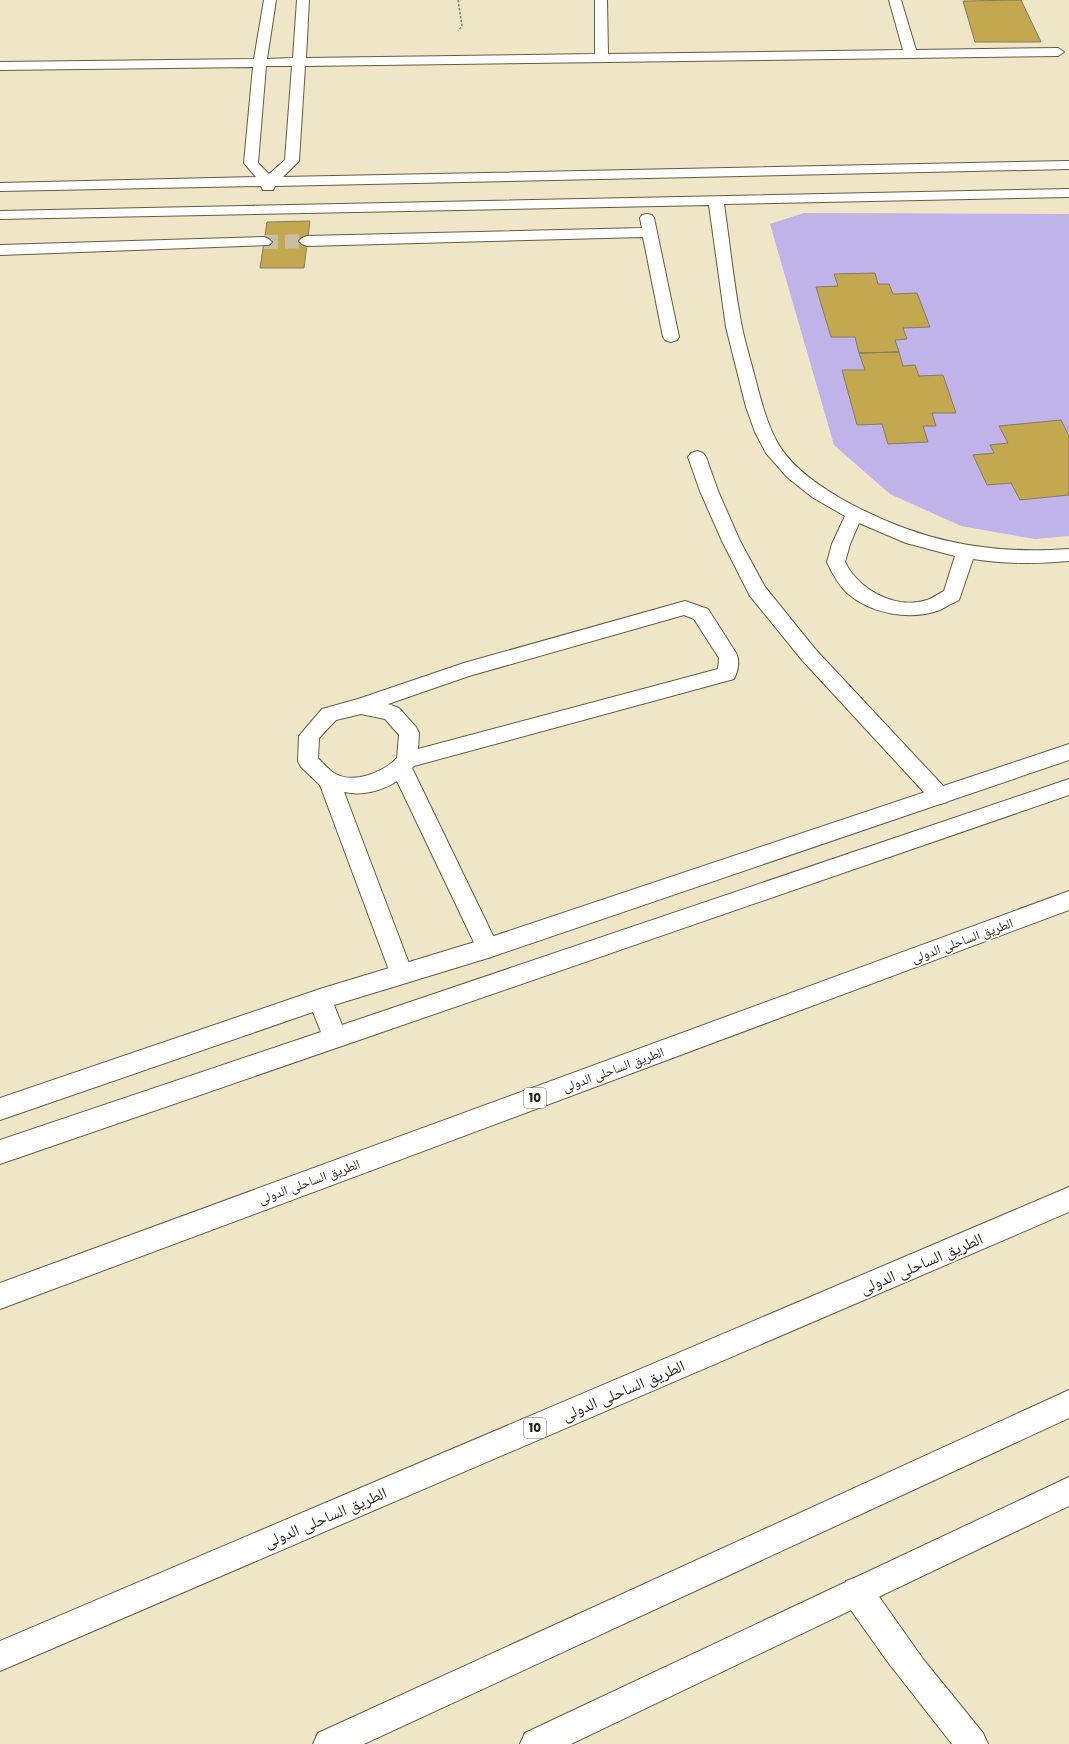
<svg xmlns="http://www.w3.org/2000/svg" width="1069" height="1744" font-family="Poppins,'Noto Naskh Arabic',sans-serif">
<style>
.green{fill:#c0b3ea}
.building{fill:#c3a850;stroke:#857c61}
.lines{fill:none;stroke-linecap:round;stroke-linejoin:round}
.minor-tunnel{stroke:#c7bea4;stroke-width:14;stroke-dasharray:14 7;stroke-linecap:butt}
.minor-casing{stroke:#655c42;stroke-width:2}
.major-casing{stroke:#655c42;stroke-width:2}
.highway-casing{stroke:#655c42;stroke-width:2}
.path{stroke:#8c8570;stroke-width:1.5;stroke-dasharray:2.5 1.5;stroke-linecap:butt}
.minor{fill:#fff;fill-rule:evenodd}
.major{fill:#fff;fill-rule:evenodd}
.highway{fill:#fff;fill-rule:evenodd}
.labels{text-anchor:middle;stroke-width:3.5;stroke-linejoin:round;paint-order:stroke}
.shield{fill:#fff;stroke:#66645c;stroke-width:1}
.shield-label{font-size:12px;font-weight:bold;fill:#252216}
.street-label{font-size:13px;fill:#252216;stroke:#fff}
.near-street-label{font-size:16px;fill:#252216;stroke:#fff}
</style>
<rect width="100%" height="100%" fill="#efe5c7"/>
<path class="green" d="M804 213 1069 214V536L1035 539 961 526 890 494 834 445 770 224Z"/>
<path class="building" d="M1021 0 1041 42H975L963 1Z
M310 221 304 268H260L267 222Z
M875 273 878 284H889L893 294 917 293 930 327 903 328 907 339 895 340 899 352 859 353 855 337H831L816 287 838 286 834 274Z
M899 352 903 366 915 365 919 376 943 375 956 413H932L936 426H923L928 442 888 444 882 424 857 425 842 370H865L859 353Z
M1061 420 1069 436V495L1020 500 1011 483 987 485 973 455 994 453 990 445 1008 443 999 426Z"/>
<g class="lines">
<path class="minor-tunnel" d="M264 242 307 241"/>
<g class="minor-casing">
<path id="minor" d="M264 0H276L267 59 293 58 297 0H309L306 58 595 54V0H607L608 54 903 50 889 0H901L916 50 1058 48 1064 52 1058 56 305 66 299 161 283 177 1069 161V169L275 186 273 190H263L261 186 0 191V183L256 177 244 163 253 67 0 70V62L254 59ZM266 66H292L285 160 269 174 258 163Z
M1069 189V197L724 204C730 245 734 287 742 327 745 343 750 358 754 374 760 396 765 419 776 440 789 465 816 484 840 498 914 540 984 555 1069 549V561C1037 564 1005 564 973 559L959 600C952 603 946 607 940 610 910 621 871 614 847 593 838 584 832 573 827 562L832 544 845 516 812 497 787 477 766 453 755 432 746 407 726 327 709 205 0 219V211ZM859 523 906 543 955 556 944 591C938 594 933 598 927 600 895 610 859 590 845 562L850 544Z
M647 214 652 215 654 218 679 337 677 340 671 342 665 340 663 337 643 237 307 246 302 244 299 241 302 238 307 236 642 228 640 218 642 215Z
M264 237 269 239 272 242 269 245 0 255V245Z
M697 451 703 453 706 457 718 491 740 541 765 587 816 650 947 790 951 796 947 802 940 804 933 802 802 660 750 596 722 541 700 491 688 457 691 453Z
M685 601 708 609 736 653C740 661 738 671 734 679L414 766 412 768 499 948 496 955 488 958 480 955 397 781C382 791 362 796 344 792L413 974 409 981 401 984 393 981 320 785 301 767 298 761 299 736 322 709 358 699 464 663ZM684 615 694 619 719 658 718 669 418 749 419 733 416 727 399 708 388 704 469 676ZM361 714 385 719 399 735 397 758C384 772 353 785 334 773 329 770 323 763 318 758L319 738 336 720Z
M857 1577 868 1581 923 1659 983 1733 988 1744H952L887 1661 846 1603 842 1592 846 1581Z"/>
</g>
<g class="major-casing">
<path id="major" d="M1069 744V760L488 958 334 1005 342 1025 1069 779V795L0 1164V1140L321 1032 313 1012 0 1120V1098L320 989 488 938Z
M1069 1390V1418L364 1744H313L318 1733Z
M1069 1477V1506L571 1744H520L525 1733Z"/>
</g>
<g class="highway-casing">
<path id="highway" d="M1069 891V910L0 1309V1283Z
M1069 1187V1212L0 1671V1641Z"/>
</g>
<path class="path" d="M458 0 462 26 458 31"/>
<use href="#minor" class="minor"/>
<use href="#major" class="major"/>
<use href="#highway" class="highway"/>
</g>
<g class="labels">
<g class="shield">
<rect x="524" y="1088" width="22" height="20" rx="3"/>
<rect x="524" y="1418" width="22" height="20" rx="3"/>
</g>
<g class="shield-label">
<text x="535" y="1102">10</text>
<text x="535" y="1432">10</text>
</g>
<g class="street-label">
<text transform="translate(962 940) rotate(-20)" y="5">الطريق الساحلى الدولى</text>
<text transform="translate(613 1069) rotate(-20)" y="5">الطريق الساحلى الدولى</text>
<text transform="translate(309 1181) rotate(-20)" y="5">الطريق الساحلى الدولى</text>
</g>
<g class="near-street-label">
<text transform="translate(921 1263) rotate(-23)" y="6">الطريق الساحلى الدولى</text>
<text transform="translate(623 1390) rotate(-23)" y="6">الطريق الساحلى الدولى</text>
<text transform="translate(325 1517) rotate(-23)" y="6">الطريق الساحلى الدولى</text>
</g>
</g>
</svg>
